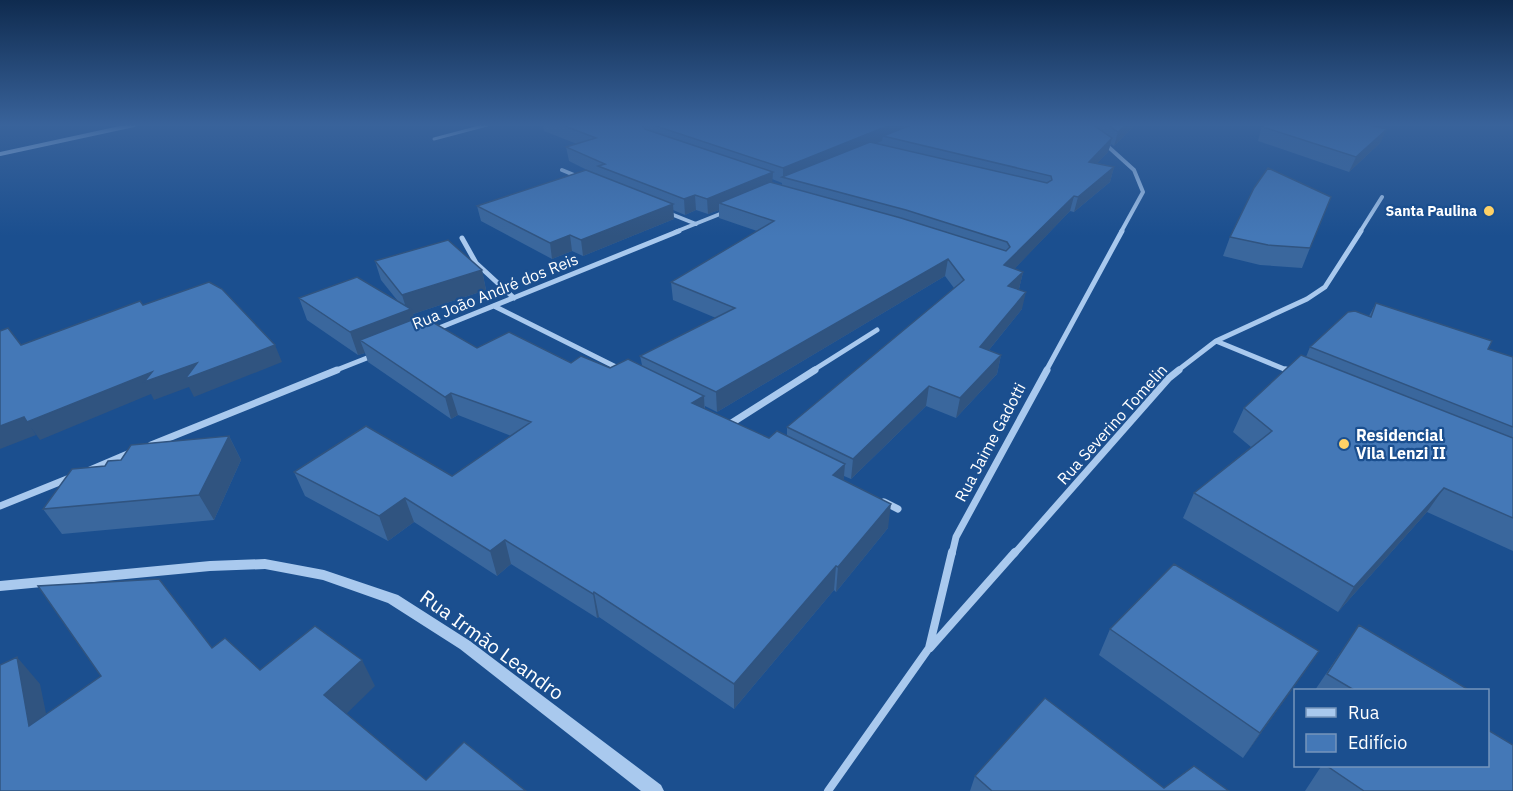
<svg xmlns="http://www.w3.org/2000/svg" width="1513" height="791" font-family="'IBM Plex Sans',sans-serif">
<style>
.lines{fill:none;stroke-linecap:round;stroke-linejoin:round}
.service{stroke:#a9c9ee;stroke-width:3}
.minor-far3{stroke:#a9c9ee;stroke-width:4}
.minor-far2{stroke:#a9c9ee;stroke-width:5}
.minor-far1{stroke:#a9c9ee;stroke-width:7}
.minor{stroke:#a9c9ee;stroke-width:8}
.tertiary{fill:#a9c9ee;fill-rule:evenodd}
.wall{fill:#3a679d;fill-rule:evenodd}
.shaded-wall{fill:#305480}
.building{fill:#4478b7;stroke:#305480;stroke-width:1.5}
.poi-dot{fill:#ffd166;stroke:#1b4f8f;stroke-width:2}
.labels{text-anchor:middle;stroke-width:4.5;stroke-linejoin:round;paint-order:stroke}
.far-poi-label{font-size:14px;font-weight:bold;fill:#fff;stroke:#1b4f8f;text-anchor:end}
.street-label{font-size:16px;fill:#fff;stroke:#1b4f8f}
.poi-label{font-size:16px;font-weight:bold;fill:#fff;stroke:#1b4f8f;text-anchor:start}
.near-street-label{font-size:20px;fill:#fff;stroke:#1b4f8f}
</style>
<rect width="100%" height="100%" fill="#1b4f8f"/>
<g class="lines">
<path class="service" d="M434 139 487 125"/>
<path class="minor-far3" d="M1103 142 1134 170 1143 192 1121 232
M0 154 134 125
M562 170 579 177
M666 212 696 224
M675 232 725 212
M1360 232 1382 197"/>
<path class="minor-far2" d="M462 238 476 263 514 298
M494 306 620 369
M434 330 679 231
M1216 341 1289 371
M334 371 372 356
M812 371 877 330
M1046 371 1122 231
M1177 371 1216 341 1307 299 1325 287 1361 231"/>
<path class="minor-far1" d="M1286 370 1293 373
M730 424 815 370
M151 445 337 370
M90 470 130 453
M884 502 898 509
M0 506 72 477
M952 554 956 537 1047 370
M1014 554 1169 378 1179 370"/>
<path class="minor" d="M930 648 1015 552
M828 791 929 648 952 552"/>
<path class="tertiary" d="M265 559 324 570 398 595 470 641 661 785 664 791H641L460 649 388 603 323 580 265 569 210 571 0 591V581L210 561Z"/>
</g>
<path class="wall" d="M543 125H1135L1114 146 1111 144 1108 152 1097 163 1114 167 1110 182 1074 212 1070 211 1014 269 1023 272 1019 289 1022 309 989 350 1001 355 997 374 956 418 926 406 851 479 844 476 843 481 888 528 836 592 834 590 734 709 599 617 597 618 511 564 497 576 414 522 388 541 305 496 294 472 452 476 511 436 458 415 451 419 368 362 365 353 358 355 307 320 299 298 397 300 381 280 375 261 482 270 486 290 413 314 414 319 477 348 571 363 610 368 642 365 640 356 716 318 673 300 671 282 757 231 719 218V210L708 214 696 210 685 215 673 210 674 219 583 256 572 251 552 259 481 221 477 206 599 176 569 161 566 147 577 144 544 131ZM772 179 782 183V185L772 183ZM945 276 954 288 787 427V436L769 438 705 409V406L717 412Z
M1262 125H1368L1380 143 1349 172 1258 141Z
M1230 237 1310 248 1302 268 1260 265 1223 256Z
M1376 303 1488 349 1513 357V551L1427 512 1338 612 1183 518 1194 493 1251 447 1233 432 1244 408 1306 357 1310 347 1369 316Z
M229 436 241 460 214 520 62 534 43 509 105 466 121 460Z
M1359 625 1469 690H1315Z
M1110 629 1319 651 1243 758 1099 655Z
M1322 765H1488L1513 791H1305Z
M975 776 1164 788 1229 791H970Z"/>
<path class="shaded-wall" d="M890 125H903L902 133 883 136 882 141 791 179 783 177V168Z
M1125 125H1135L1114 146 1118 132Z
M1387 129 1380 143 1349 172 1356 157Z
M1112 138 1108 152 1085 176 1089 162Z
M1114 167 1110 182 1074 212 1078 197Z
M773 172 772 187 719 203V210L708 214 707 199Z
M695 195 696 210 685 215 684 199Z
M1074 196 1070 211 1001 283 1004 265Z
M673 204 674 219 583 256 581 240Z
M570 235 572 251 552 259 550 243Z
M948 259 945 276 717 412 716 392Z
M482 270 486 290 413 314 418 331 360 340 365 353 358 355 350 332 407 311 402 295Z
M1023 272 1019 289 1004 304 1008 286Z
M1026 292 1022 309 976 366 980 347Z
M275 345 282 362 194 397 189 387 154 400 151 394 40 440 27 422 152 372Z
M1001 355 997 374 956 418 960 398Z
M929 386 926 406 851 479 853 459Z
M451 393 458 415 451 419 445 397Z
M704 396 705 419 692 403Z
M24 417 36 435 0 449V426Z
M229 436 241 460 214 520 199 495Z
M845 464 843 488 833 475Z
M1444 488 1427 512 1338 612 1354 587Z
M405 498 414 522 388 541 379 516Z
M891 504 888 528 836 592 838 567Z
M505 540 511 564 497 576 490 551Z
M836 566 834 590 734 709V684Z
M594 592 599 617 597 618 593 594Z
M1319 651 1302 676 1243 758 1260 733Z
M17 657 40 684 54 752 29 726Z
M362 660 375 686 338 722 324 695Z"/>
<path class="building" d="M562 125H642L645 129 773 172 707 199 695 195 684 199 598 166 605 164 566 147 596 138Z
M653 125H890L783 168Z
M911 125H1093L1112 138 1089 162 1114 167 1078 197 1074 196 1004 265 1023 272 1008 286 1026 292 980 347 1001 355 960 398 929 386 853 459 787 427 964 280 948 259 716 392 640 356 735 308 671 282 774 221 719 203 770 182 901 218 1006 251 1010 247 1007 242 906 210 782 177 870 142 1047 183 1052 180 1051 176 883 136Z
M1108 125H1125L1118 132Z
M1263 125H1368L1387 129 1356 157 1263 127Z
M1268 168 1331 197 1310 248 1268 245 1230 237 1254 188Z
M586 170 673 204 581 240 570 235 550 243 477 206Z
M448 240 482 270 402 295 375 261Z
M357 277 411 309 350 332 299 298Z
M209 282 222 289 275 345 185 379 197 363 144 382 152 372 27 422 24 417 0 426V331L8 328 21 345 140 301 143 305Z
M1376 303 1492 341 1488 349 1513 357V427L1310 347 1348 312 1355 311 1371 317Z
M422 316 477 348 509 332 571 363 581 356 610 368 628 359 704 396 692 403 769 438 777 431 845 464 833 475 891 504 838 567 836 566 734 684 594 592 593 594 505 540 490 551 405 498 379 516 294 472 366 426 452 476 531 422 451 393 445 397 360 340Z
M1301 355 1513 438V518L1444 488 1354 587 1194 493 1272 431 1244 408Z
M229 436 199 495 43 509 72 469 105 466 108 461 121 460 131 445Z
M1174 564 1319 651 1260 733 1110 629Z
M159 579 212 648 225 638 260 670 315 626 362 660 324 695 426 780 464 742 526 791H0V665L17 657 29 726 101 676 38 586Z
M1359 625 1469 690H1354L1327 674Z
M1045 698 1164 788 1194 766 1229 791H992L975 776Z
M1488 730 1513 745V791H1364L1327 766 1488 765Z"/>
<linearGradient id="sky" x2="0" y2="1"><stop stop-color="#0f2b4f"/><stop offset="0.53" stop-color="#39639b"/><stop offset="1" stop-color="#39639b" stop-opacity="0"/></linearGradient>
<rect width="1513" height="236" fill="url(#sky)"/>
<g class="poi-dot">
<circle cx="1489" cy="211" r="6"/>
<circle cx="1344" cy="444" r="6"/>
</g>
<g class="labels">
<g class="far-poi-label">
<text x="1477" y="216">Santa Paulina</text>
</g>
<g class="street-label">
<text transform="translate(495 291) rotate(-22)" y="6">Rua João André dos Reis</text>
<text transform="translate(1112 424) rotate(-48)" y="6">Rua Severino Tomelin</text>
<text transform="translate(990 442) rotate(-62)" y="6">Rua Jaime Gadotti</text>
</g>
<g class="poi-label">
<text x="1356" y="441">Residencial<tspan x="1356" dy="18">Vila Lenzi II</tspan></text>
</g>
<g class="near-street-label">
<text transform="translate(492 645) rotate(36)" y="7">Rua Irmão Leandro</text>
</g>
</g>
<rect x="1294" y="689" width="195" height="78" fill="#1b4f8f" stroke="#7695bc" stroke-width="1.5"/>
<rect x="1306" y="708" width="30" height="9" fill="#a9c9ee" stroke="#7695bc" stroke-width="1.5"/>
<text x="1348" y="719" font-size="18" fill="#ffffff">Rua</text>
<rect x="1306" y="734" width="30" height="18" fill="#4478b7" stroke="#7695bc" stroke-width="1.5"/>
<text x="1348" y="749" font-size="18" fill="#ffffff">Edifício</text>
</svg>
